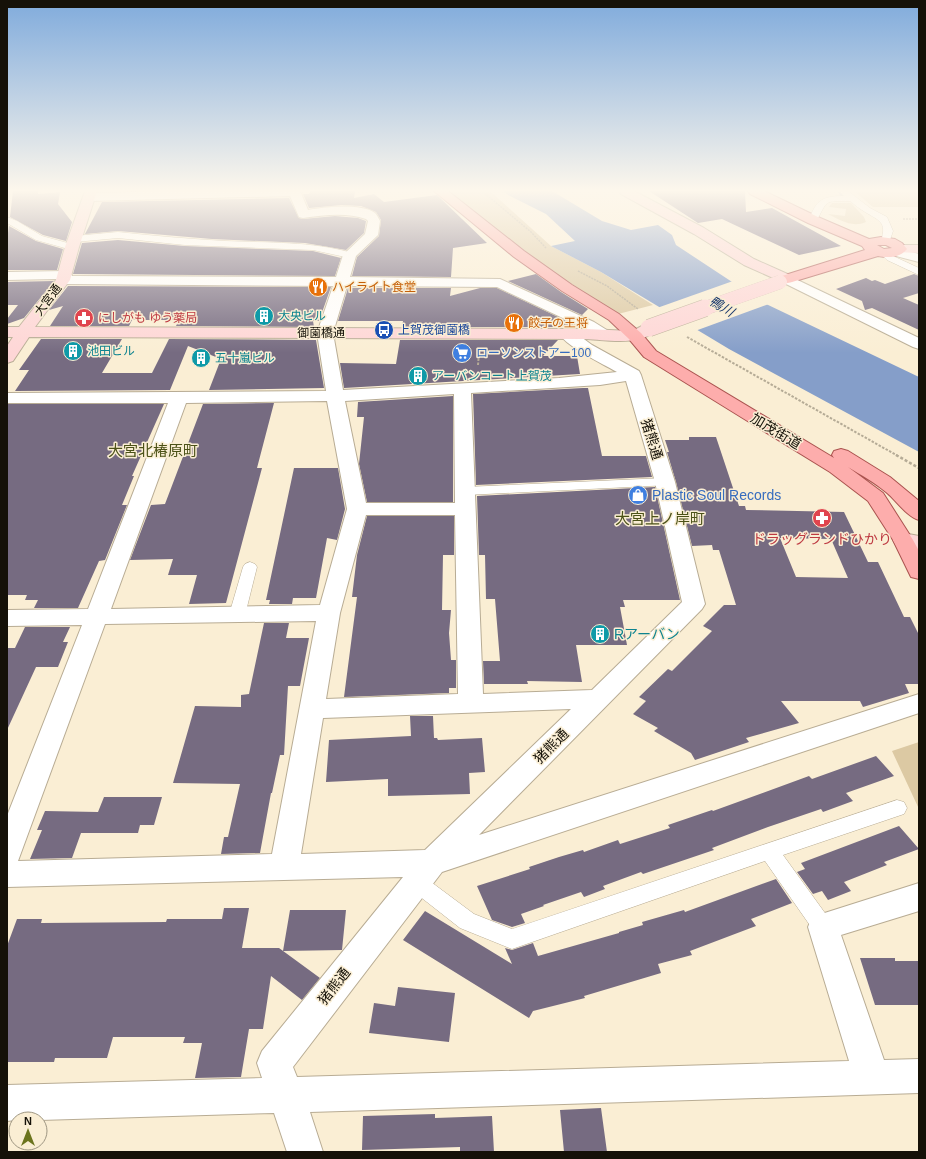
<svg xmlns="http://www.w3.org/2000/svg" width="926" height="1159" font-family="Arial,'Noto Sans JP',sans-serif">
<style>
.green{fill:#dcc9a3}
.water{fill:#859ec9}
.pier{fill:#faeed4}
.lines{fill:none;stroke-linecap:round;stroke-linejoin:round}
.stream{fill:#859ec9;fill-rule:evenodd}
.building{fill:#766b81;fill-rule:evenodd}
.lane-casing{stroke:#b8ac94;stroke-width:1}
.street-casing{stroke:#b8ac94;stroke-width:2}
.secondary-casing{stroke:#b8ac94;stroke-width:2}
.primary-casing{stroke:#aa534f;stroke-width:2}
.path-far2{stroke:#b5ab96;stroke-width:1.5;stroke-dasharray:2 1;stroke-linecap:butt}
.path-far1{stroke:#b5ab96;stroke-width:2;stroke-dasharray:2.5 1.5;stroke-linecap:butt}
.path{stroke:#b5ab96;stroke-width:2.5;stroke-dasharray:3 2;stroke-linecap:butt}
.lane{fill:#fff;fill-rule:evenodd}
.street{fill:#fff;fill-rule:evenodd}
.secondary{fill:#fed6d6;fill-rule:evenodd}
.primary{fill:#fdadac;fill-rule:evenodd}
.secondary-bridge-far1-casing{stroke:#b8ac94;stroke-width:14;stroke-linecap:butt}
.secondary-bridge-casing{stroke:#b8ac94;stroke-width:18;stroke-linecap:butt}
.secondary-bridge-far1{stroke:#fed6d6;stroke-width:14}
.secondary-bridge{stroke:#fed6d6;stroke-width:17}
.labels{text-anchor:middle;stroke-width:3;stroke-linejoin:round;paint-order:stroke}
.far-food-label{font-size:12px;fill:#c56008;stroke:#faeed4;text-anchor:start}
.far-street-label{font-size:12px;fill:#151108;stroke:#faeed4}
.far-culture-label{font-size:12px;fill:#0d838f;stroke:#faeed4;text-anchor:start}
.far-health-label{font-size:12px;fill:#be3a42;stroke:#faeed4;text-anchor:start}
.far-transit-label{font-size:12px;fill:#164399;stroke:#faeed4;text-anchor:start}
.far-shop-label{font-size:12px;fill:#366cbe;stroke:#faeed4;text-anchor:start}
.far-water-label{font-size:13px;font-style:italic;fill:#1b3a6f;stroke:#faeed4}
.street-label{font-size:14px;fill:#151108;stroke:#faeed4}
.shop-label{font-size:14px;fill:#366cbe;stroke:#faeed4;text-anchor:start}
.health-label{font-size:14px;fill:#be3a42;stroke:#faeed4}
.culture-label{font-size:14px;fill:#0d838f;stroke:#faeed4;text-anchor:start}
.neighbourhood-label{font-size:15px;fill:#4c5218;stroke:#faeed4}
</style>
<rect width="100%" height="100%" fill="#faeed4"/>
<path class="green" d="M445 191H490L551 246 601 272 653 305 618 314 533 259Z
M854 191H919V207H873Z
M832 203H851L864 217 866 222C852 228 840 220 828 214L845 216 846 209 829 207Z
M919 742V809L892 751Z"/>
<path class="water" d="M503 191H552L602 221 631 230 658 225 672 235 676 245 764 303 919 377V452L729 349 601 272 551 246 575 241 546 214 508 195Z"/>
<path class="pier" d="M733 281 769 304 695 331 657 308Z"/>
<g class="lines">
<path class="stream" d="M837 191H842L846 197V198H842Z"/>
</g>
<path class="building" d="M13 191H38V194L60 192 58 204 72 222 66 241 43 235 10 217Z
M310 191H355L354 198 374 194 384 202 437 195 487 243 453 248 451 277 352 276 357 257 379 236 381 220 376 212 361 206 342 205 309 208 303 194H309Z
M649 191H745L746 212 772 208 841 246 799 255 722 219 698 223Z
M289 198 299 218 303 219 335 216 358 218 366 221 364 233 346 250 305 243 212 239 118 231 85 234 102 202Z
M9 226 36 241 63 249 57 270H7V240Z
M118 240 185 246 313 251 341 258 335 276 73 274 82 243Z
M536 274 561 292 588 309 582 315 508 281Z
M914 274 919 276V293L903 298 919 305V330L872 308 865 310 862 301 836 289 866 278 872 281 875 280 885 284Z
M7 281V282L54 281 24 318 7 324V319L18 305H7Z
M68 286 331 287 319 321H313L314 327 176 326 179 320H132L129 326H50L63 306 49 310Z
M348 288H451L450 296 480 288H497L573 324 570 327H402L403 321H338Z
M41 339H122L102 373H152L169 339 316 340 324 388 209 390 221 359 188 346 170 390 15 391 29 370H19Z
M400 340H558L543 356H577L580 374 344 388 340 363 396 364Z
M583 388H588L602 456H646L652 477 476 485 473 394Z
M453 396V502H367L359 464 364 417H357L358 402Z
M274 403 257 468H262L226 603 189 604 197 575H168L173 559 130 560 151 505 165 504 203 404Z
M7 404H164L132 476H134L122 505H127L105 560 99 561 78 608H34L38 600H25L27 595H7Z
M689 437H716L739 506H745L746 510 844 512 868 562H878L904 617H910L919 635V684H905L909 693 863 707 860 701H781L799 723 746 738 749 742 695 760 691 753 654 731 658 728 633 714 646 701 639 697 668 669 672 671 712 631 703 626 724 605H736L719 550H713L712 545 692 546 676 482 667 452H669L665 440H689ZM780 538 831 539 848 578 796 577Z
M294 468H338L345 509 337 540 327 538 316 598H293L292 604H269L270 600H266Z
M655 487 680 600H623L625 607H620L627 645H576L582 682 527 681 528 684H484L483 661H500L495 599H486L485 555H479L477 496Z
M367 516H454V555H443L442 610H451L449 633 451 660H456V688H449V693L344 697 357 597H352L357 555Z
M264 623H289L286 638H309L300 686H288L284 755H280L272 793H271L260 853 221 854 224 837H228L240 784 173 783 195 706 241 707V695L249 694Z
M25 627H70L63 642H68L58 667H36L7 730V648H15Z
M410 716H433L434 738H437L438 740 482 738 485 772 469 773 470 794 388 796V779L326 782 329 740 411 736Z
M876 756 894 776 846 793 853 801 823 812 821 809 768 827 712 848 714 850 643 874 641 872 603 886 605 889 584 897 581 892 543 905 544 906 521 914 525 923 512 927 492 920 477 886 530 869 529 867 559 857 583 850 584 852 618 840 620 844 670 828 668 825 712 810 713 811 809 776 812 779Z
M104 797H162L154 825H140L138 833H81L72 858 30 859 42 830H37L45 811 98 812Z
M899 826 919 849 884 862 887 865 844 882 851 891 828 900 822 891 813 894 797 872 805 869 801 863Z
M776 879 792 903 751 919 756 926 690 951 692 955 658 964 661 973 584 996 585 998 533 1011 529 1018 403 940 425 911 512 964 505 948 512 950 533 943 538 956 619 933V932L643 925 642 922 684 910 685 912Z
M224 908H249L242 948H279L320 978 302 1000 271 976 263 1029H249L241 1077 195 1078 202 1043H183L185 1037H113L107 1058H55L54 1062H7V946L17 919H42L41 923 166 922 167 919H222Z
M290 910H346L342 950 283 951Z
M860 958H895V961H919V1005H875Z
M398 987 455 993 449 1042 369 1033 374 1003 395 1006Z
M601 1108 607 1152H564L560 1110Z
M435 1114V1118L492 1116 494 1152H460V1147L362 1150 363 1116Z"/>
<g class="lines">
<g class="lane-casing">
<path id="lane" d="M839 191H848L870 208 887 217 893 231 889 243 886 244 881 241C887 222 880 221 865 212 860 209 855 205 850 201 823 201 828 200 816 222H810L809 220C816 200 823 196 844 196Z
M7 217 17 221 42 236 75 245 77 247 72 250 36 240 7 223Z
M118 232C154 236 189 239 225 241 268 243 311 241 353 253L355 255 350 258 313 250 185 245 118 238 75 242 70 239 75 236Z
M884 249 887 250 893 256 919 268V275L887 260 879 252Z
M665 478 670 479 672 482 670 485 466 495 461 494 459 491 461 488 466 487Z
M250 562 255 564 257 567 245 615 243 619 237 620 231 619 229 615 243 567 245 564Z
M897 800 904 802 907 808 904 814 783 855 830 920 834 927 830 934 823 937 816 934 765 861 512 949 460 928 409 888 406 882 409 876 416 873 423 876 474 914 512 929Z"/>
</g>
<g class="street-casing">
<path id="street" d="M177 191H300L308 210C324 207 361 203 375 213 377 215 379 219 380 221L378 235 356 256 350 277 500 279 594 322 610 332 612 335 610 338 604 340 598 338 584 328 497 287 347 286 333 333 343 390 559 378 617 372C601 363 569 348 559 334L561 331 567 329 573 331 592 345 639 371 641 375 675 482 705 604 702 609 479 835 919 694V713L442 872 293 1067 297 1077 849 1061 808 927 812 917 919 883V911L841 935 884 1060 919 1059V1093L310 1112 323 1152H287L274 1113 40 1120 16 1119V1120L7 1121V1085L262 1078 257 1063 262 1051 403 877 7 887V816L82 625 7 626V610L88 609 168 403H7V393L326 391 317 333 333 286 63 284 58 283 56 279 7 280V272L65 271 70 272 72 276 336 277 343 255 365 234 368 221 366 219C346 212 324 215 303 218L299 217 290 196 89 201 85 200 83 197 85 194 89 193ZM626 381 655 482 682 602 592 690 483 694 471 393 600 385ZM454 394 455 503H366L345 401ZM327 401 347 509 320 605 111 609 186 403ZM366 515H455L458 694 326 699 340 613ZM316 621 272 854 18 861 105 624ZM571 709 425 850 301 854 323 718Z
M897 248 919 254V262L892 255 890 252 892 249Z
M787 275 919 338V349L913 347 782 282 780 279 782 276Z"/>
</g>
<g class="secondary-casing">
<path id="secondary" d="M85 191H97L79 247 70 280 35 327 586 329 632 331 644 325 649 323 654 325 657 328C644 347 606 340 586 339L29 337 13 361 7 363V346L13 337H7V327H19L56 280 65 247Z
M619 191H634L704 228 754 259 792 276 794 279 792 282 787 283 782 282 744 265 694 234 621 194Z
M900 245H919V253L895 252 893 249 895 246Z
M903 533 919 536V550L896 545 893 540 896 535Z"/>
</g>
<g class="primary-casing">
<path id="primary" d="M434 191H448L524 251 572 285 619 314 641 333 656 351 834 458 832 455 834 451 841 449 848 451 890 477 919 501V520C907 517 896 500 886 492 874 482 861 475 848 467L883 493 913 540 919 551V579L911 577 893 540 868 501 830 472 644 357 629 339 609 320 562 291 514 257Z
M748 191H764L818 217 869 239 881 237 895 239 902 243 907 249C900 258 887 258 878 256L792 282 787 283 782 282 780 279 782 276 865 250 862 246 808 223 750 194ZM877 245H886L892 248 884 249Z"/>
</g>
<path class="path-far2" d="M482 191 531 232 546 248
M903 219H919
M578 271 607 286 638 309"/>
<path class="path-far1" d="M687 337 898 456
M478 365 479 353"/>
<path class="path" d="M896 455 919 468"/>
<use href="#lane" class="lane"/>
<use href="#street" class="street"/>
<use href="#secondary" class="secondary"/>
<use href="#primary" class="primary"/>
<g class="secondary-bridge-far1-casing">
<path id="secondary-bridge-far1" d="M703 309 780 282"/>
</g>
<g class="secondary-bridge-casing">
<path id="secondary-bridge" d="M649 328 705 308"/>
</g>
<use href="#secondary-bridge-far1" class="secondary-bridge-far1"/>
<use href="#secondary-bridge" class="secondary-bridge"/>
</g>
<linearGradient id="sky" x2="0" y2="1"><stop stop-color="#80abdc"/><stop offset="0.54" stop-color="#fdf7ec"/><stop offset="1" stop-color="#fdf7ec" stop-opacity="0"/></linearGradient>
<rect width="926" height="353" fill="url(#sky)"/>
<defs>
<g id="restaurant-disc" transform="scale(1)"><circle r="9.5" fill="#e8710a" stroke="#faeed4"/><path d="M-5-6h1v4h1v-4h1v4h1v-4h1v5L-1.5 .5V6h-2V.5L-5-1ZM5-6V6H3V1.5H1.5Q1.5-4 5-6Z" fill="#fff"/></g>
<g id="building-disc" transform="scale(1)"><circle r="9.5" fill="#0f9aa8" stroke="#faeed4"/><path d="M-4-6H4V6H1V3H-1V6H-4ZM-2.5-4.3h1.7v1.8h-1.7ZM.8-4.3h1.7v1.8H.8ZM-2.5-1h1.7V.8h-1.7ZM.8-1h1.7V.8H.8Z" fill="#fff"/></g>
<g id="pharmacy-disc" transform="scale(1)"><circle r="9.5" fill="#e0444e" stroke="#faeed4"/><path d="M-2-6h4v4h4v4h-4v4h-4v-4h-4v-4h4Z" fill="#fff"/></g>
<g id="bus-disc" transform="scale(1)"><circle r="9.5" fill="#1a4fb4" stroke="#faeed4"/><path d="M-5-6H5V4H4V6H2V4H-2V6H-4V4H-5ZM-3.5-4V0h7V-4ZM-3.5 1.2v1.5H-2V1.2ZM2 1.2v1.5H3.5V1.2Z" fill="#fff"/></g>
<g id="supermarket-disc" transform="scale(1)"><circle r="9.5" fill="#3f7fe0" stroke="#faeed4"/><path d="M-6-5.5h2.5l.6 2H6L4.5 2H-2.5L-4.4-4H-6ZM-1.5 3.2a1.3 1.3 0 1 0 .1 0ZM3 3.2a1.3 1.3 0 1 0 .1 0Z" fill="#fff"/></g>
<g id="shop-disc" transform="scale(1)"><circle r="9.5" fill="#3f7fe0" stroke="#faeed4"/><path d="M-5-2.5h2.3a2.7 3.5 0 0 1 5.4 0H5L5.5 6h-11ZM-1.5-2.5h3a1.5 2.3 0 0 0-3 0Z" fill="#fff"/></g>
</defs>
<g fill-rule="evenodd">
<use href="#restaurant-disc" x="318" y="287"/>
<use href="#building-disc" x="264" y="316"/>
<use href="#pharmacy-disc" x="84" y="318"/>
<use href="#restaurant-disc" x="514" y="323"/>
<use href="#bus-disc" x="384" y="330"/>
<use href="#building-disc" x="73" y="351"/>
<use href="#supermarket-disc" x="462" y="353"/>
<use href="#building-disc" x="201" y="358"/>
<use href="#building-disc" x="418" y="376"/>
<use href="#shop-disc" x="638" y="495"/>
<use href="#pharmacy-disc" x="822" y="518"/>
<use href="#building-disc" x="600" y="634"/>
</g>
<g class="labels">
<g class="far-food-label">
<text x="332" y="291">ハイライト食堂</text>
<text x="528" y="327">餃子の王将</text>
</g>
<g class="far-street-label">
<text transform="translate(48 300) rotate(-53)" y="4">大宮通</text>
<text x="321" y="337">御薗橋通</text>
</g>
<g class="far-culture-label">
<text x="278" y="320">大央ビル</text>
<text x="87" y="355">池田ビル</text>
<text x="215" y="362">五十嵐ビル</text>
<text x="432" y="380">アーバンコート上賀茂</text>
</g>
<g class="far-health-label">
<text x="98" y="322">にしがも ゆう薬局</text>
</g>
<g class="far-transit-label">
<text x="398" y="334">上賀茂御薗橋</text>
</g>
<g class="far-shop-label">
<text x="476" y="357">ローソンストアー100</text>
</g>
<g class="far-water-label">
<text transform="translate(722 306) rotate(31)" y="5">鴨川</text>
</g>
<g class="street-label">
<text transform="translate(776 431) rotate(31)" y="5">加茂街道</text>
<text transform="translate(652 439) rotate(73)" y="5">猪熊通</text>
<text transform="translate(551 746) rotate(-45)" y="5">猪熊通</text>
<text transform="translate(334 986) rotate(-52)" y="5">猪熊通</text>
</g>
<g class="shop-label">
<text x="652" y="500">Plastic Soul Records</text>
</g>
<g class="health-label">
<text x="822" y="544">ドラッグランドひかり</text>
</g>
<g class="culture-label">
<text x="614" y="639">Rアーバン</text>
</g>
<g class="neighbourhood-label">
<text x="153" y="456">大宮北椿原町</text>
<text x="660" y="524">大宮上ノ岸町</text>
</g>
</g>
<rect width="926" height="1159" fill="none" stroke="#151108" stroke-width="16"/>
<g transform="translate(28 1131)"><circle r="19" fill="#faeed4" stroke="#9e9682"/>
<path d="M0-3L7 15L0 10L-7 15Z" fill="#6b741d"/>
<text y="-6" font-size="11" font-weight="bold" text-anchor="middle" fill="#151108">N</text>
</g>
</svg>
